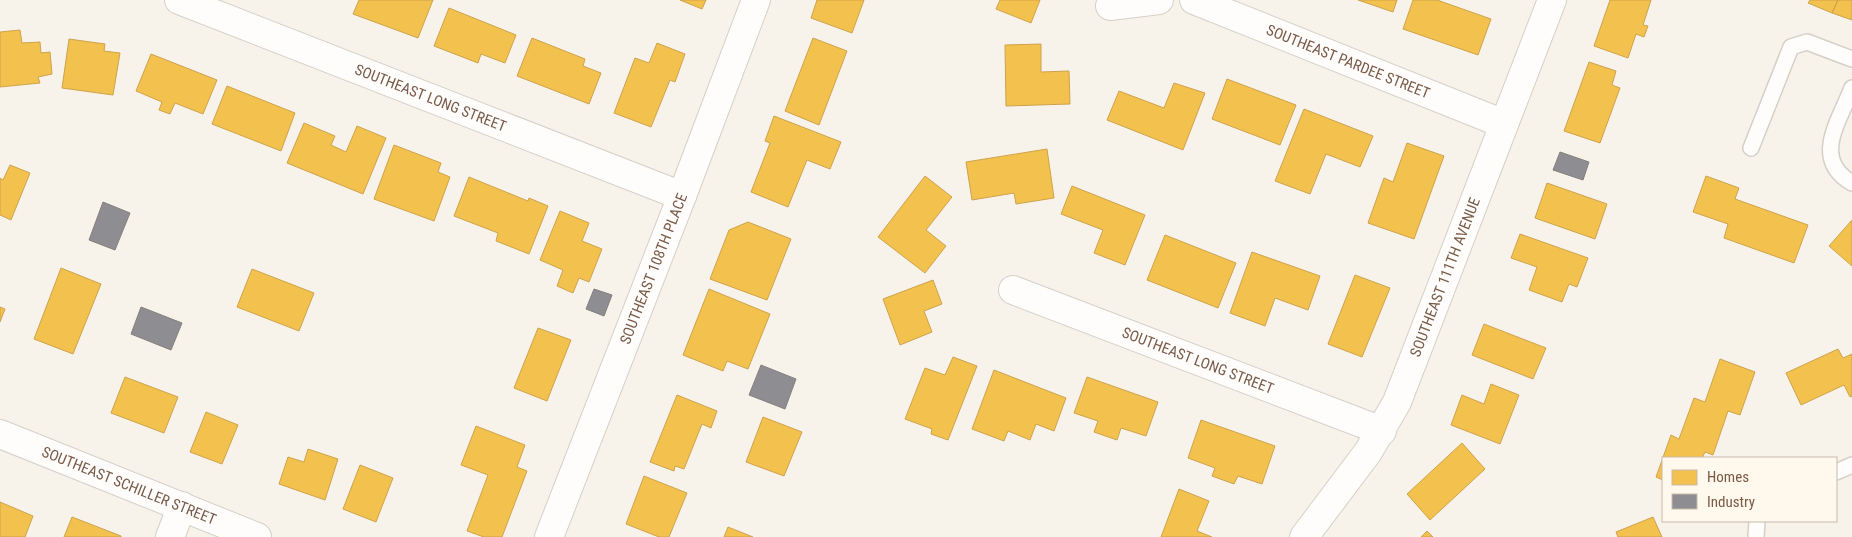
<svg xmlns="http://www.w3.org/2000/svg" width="1852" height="537" font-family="'Roboto Condensed',sans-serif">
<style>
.homes{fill:#f2c14e;stroke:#cea24c}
.industry{fill:#8d8d92;stroke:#877e7c}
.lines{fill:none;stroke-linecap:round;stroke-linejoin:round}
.lane-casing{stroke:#d6cfc7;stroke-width:18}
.street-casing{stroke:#d6cfc7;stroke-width:30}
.secondary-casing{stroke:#d7cfc6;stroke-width:30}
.lane{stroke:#fefdfc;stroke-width:15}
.street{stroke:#fefdfc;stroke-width:28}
.secondary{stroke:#fefdfc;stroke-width:28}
.labels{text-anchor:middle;stroke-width:5;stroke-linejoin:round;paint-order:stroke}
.street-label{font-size:15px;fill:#795a47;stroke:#fff8ec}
</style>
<rect width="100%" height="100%" fill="#f8f3ea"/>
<path class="homes" d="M359 0H433L418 38 353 14Z
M680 0H706L702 9Z
M817 0H864L852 33 811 18Z
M1000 0H1040L1031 23 996 9Z
M1358 0H1397L1393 12Z
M1413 0H1437L1491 19 1478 55 1403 29Z
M1610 0H1651L1643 25 1648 26 1644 37 1636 34 1628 58 1594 46Z
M1810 0H1838L1832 13 1808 3Z
M1838 0H1852V20L1832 13Z
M449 8 516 35 505 63 481 54 478 63 434 46Z
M20 30 22 43 40 42 41 53 50 52 52 74 38 77 40 83 0 87V32Z
M532 38 585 59 583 66 601 73 589 104 517 76Z
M813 38 847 51 819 125 785 111Z
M69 39 105 44 104 51 120 53 113 95 62 88Z
M657 43 685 54 675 82 670 80 651 127 614 113 635 58 649 63Z
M1041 44V72L1069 71 1070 104 1006 106 1005 45Z
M151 54 217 80 203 114 175 103 170 114 159 110 162 102 136 91Z
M1589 62 1616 71 1612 85 1620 88 1600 143 1564 131Z
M1227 79 1296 105 1280 145 1212 119Z
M1174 83 1205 93 1183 150 1107 120 1119 91 1164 108Z
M227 86 295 113 281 151 212 124Z
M1304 109 1373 136 1360 167 1326 154 1310 194 1275 181Z
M774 116 841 142 830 169 807 160 788 207 751 192 770 143 765 141Z
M304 123 335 136 331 145 346 152 357 126 386 138 363 194 287 163Z
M1407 143 1444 156 1414 239 1368 223 1384 178 1393 182Z
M394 145 441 163 438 172 450 177 434 221 374 199Z
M1047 149 1054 198 1016 204 1014 193 972 200 966 162Z
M10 165 30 173 11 220 0 215V178L3 180Z
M925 176 952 197 926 230 946 246 925 273 878 237Z
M1706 176 1739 188 1735 199 1808 225 1794 263 1724 238 1728 224 1693 212Z
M469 177 528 201 529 198 548 206 529 254 496 241 498 233 454 216Z
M1547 183 1607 204 1595 239 1535 218Z
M1072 186 1145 215 1125 265 1094 253 1103 230 1061 214Z
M560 211 589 223 582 241 602 249 589 282 579 278 573 293 557 286 563 270 540 260Z
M1852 220V266L1829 246Z
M748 222 791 239 767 300 710 279 729 230Z
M1520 234 1588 258 1577 287 1569 284 1562 302 1529 290 1537 267 1511 258Z
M1165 235 1236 263 1218 308 1147 280Z
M1252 252 1320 276 1308 310 1275 298 1265 326 1230 313Z
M61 268 101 284 73 354 34 339Z
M252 269 314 293 299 331 237 307Z
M1355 275 1390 288 1362 357 1328 344Z
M933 280 942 304 924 311 932 332 900 345 883 299Z
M709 289 770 314 748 369 727 361 723 371 683 355Z
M0 307 5 309 0 322Z
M1484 324 1546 348 1533 379 1472 355Z
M538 328 571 340 547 401 514 388Z
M1838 349 1843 358 1852 354V396L1850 397 1844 385 1801 405 1786 373Z
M953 357 977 366 948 440 931 434 932 429 905 419 925 368 945 375Z
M1720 359 1755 372 1740 415 1728 411 1713 455 1705 452 1702 458H1663V480L1656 477 1671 435 1679 439 1694 398 1705 402Z
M994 370 1066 398 1054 431 1036 424 1030 440 1008 431 1004 441 972 429Z
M125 377 178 397 164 433 111 413Z
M1087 377 1158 402 1146 436 1121 428 1117 440 1094 432 1098 421 1074 413Z
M1491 384 1519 395 1500 444 1451 425 1462 395 1484 404Z
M677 395 717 411 711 428 702 424 684 469 675 466 674 471 650 462Z
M206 412 238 425 222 464 190 452Z
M763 417 802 432 784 476 746 462Z
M1201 420 1275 446 1262 484 1238 476 1234 484 1212 476 1215 468 1188 458Z
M476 426 525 445 517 467 527 471 502 537H484L467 531 488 475 461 465Z
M1462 443 1485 469 1430 520 1407 494Z
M308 449 338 459 325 500 279 484 288 457 304 462Z
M360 465 393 478 376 522 343 509Z
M644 476 687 493 669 537H659L626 524Z
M1179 489 1209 501 1197 531 1212 537H1161Z
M0 502 33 516 25 537H0Z
M72 517 121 536V537H64Z
M1653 517 1662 537H1618L1616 532Z
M728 527 753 537H724Z
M1427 531 1433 537H1421Z"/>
<path class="industry" d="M1560 152 1589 162 1583 180 1553 170Z
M103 202 130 213 115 250 89 240Z
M594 289 612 295 604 316 586 309Z
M141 307 182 323 171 350 131 334Z
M761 365 796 379 785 409 749 395Z"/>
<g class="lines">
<g class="lane-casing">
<path id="lane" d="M1852 88C1839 122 1811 159 1852 183
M1751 148 1791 47 1807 42 1852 59
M1836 472 1852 465
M1756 537 1757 521"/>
</g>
<g class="street-casing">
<g id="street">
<path id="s1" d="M179 0 682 196"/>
<path id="s2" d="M1194 0 1504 124"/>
<path d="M1110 6 1159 0"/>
<path id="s3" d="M1013 290 1382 431"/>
<path id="s4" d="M0 434 257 537"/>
<path d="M170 537 182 506"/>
<path id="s5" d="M549 537 682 196 756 0"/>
</g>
</g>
<g class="secondary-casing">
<g id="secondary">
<path id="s6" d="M1304 537 1368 452 1397 402 1552 0"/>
</g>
</g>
<use href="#lane" class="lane"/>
<use href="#street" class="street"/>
<use href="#secondary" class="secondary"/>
</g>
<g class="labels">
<g class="street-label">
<text dy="5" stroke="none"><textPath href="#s2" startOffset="166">SOUTHEAST PARDEE STREET</textPath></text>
<text dy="5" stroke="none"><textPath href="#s1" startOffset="270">SOUTHEAST LONG STREET</textPath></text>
<text dy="5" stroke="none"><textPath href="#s5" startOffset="288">SOUTHEAST 108TH PLACE</textPath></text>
<text dy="5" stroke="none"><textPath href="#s6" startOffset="298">SOUTHEAST 111TH AVENUE</textPath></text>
<text dy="5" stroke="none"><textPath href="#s3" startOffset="198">SOUTHEAST LONG STREET</textPath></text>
<text dy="5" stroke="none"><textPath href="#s4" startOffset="139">SOUTHEAST SCHILLER STREET</textPath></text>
</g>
</g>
<rect x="1662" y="457" width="175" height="65" fill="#fff8ec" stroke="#c9b9aa"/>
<rect x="1672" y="470" width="25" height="15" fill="#f2c14e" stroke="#c9b9aa"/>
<text x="1707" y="482" font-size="15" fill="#795a47">Homes</text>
<rect x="1672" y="494" width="25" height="15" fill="#8d8d92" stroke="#c9b9aa"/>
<text x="1707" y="507" font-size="15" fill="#795a47">Industry</text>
</svg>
